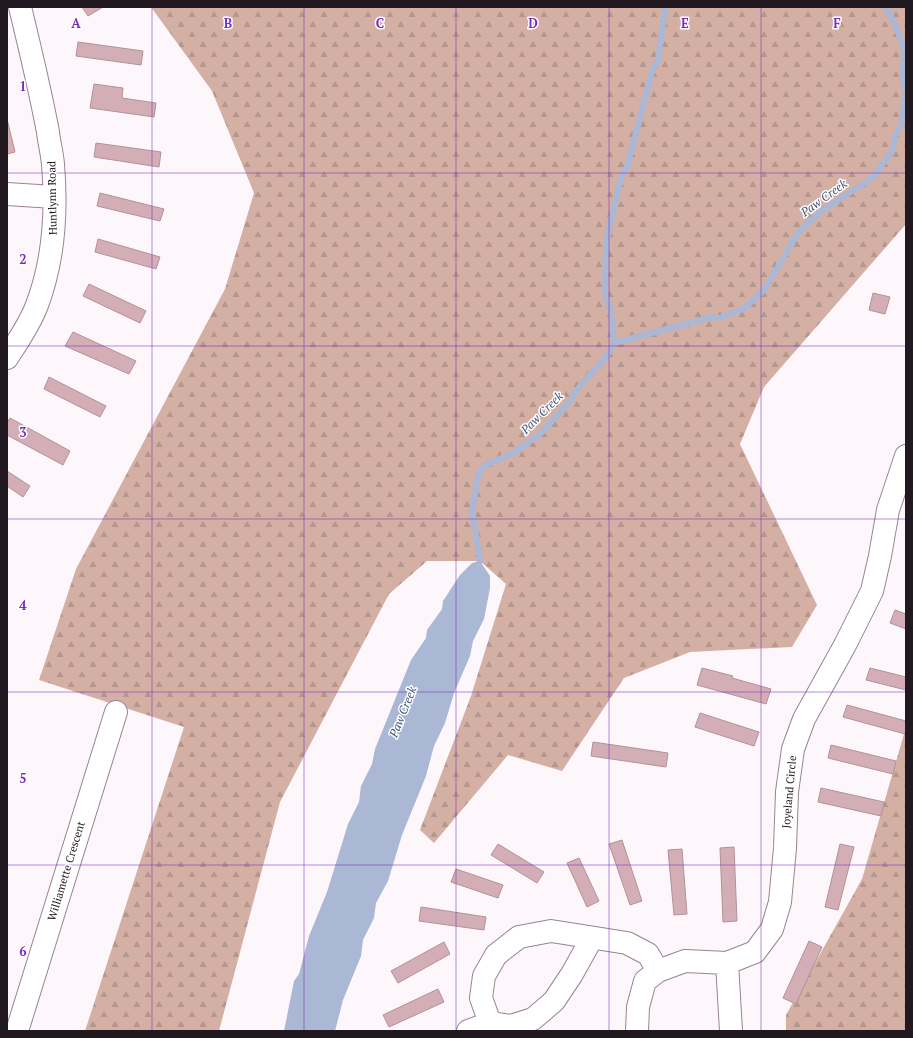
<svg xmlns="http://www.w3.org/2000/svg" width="913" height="1038" font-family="'PT Serif',serif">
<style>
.forest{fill:url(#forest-firs)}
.water{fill:#aab7d5}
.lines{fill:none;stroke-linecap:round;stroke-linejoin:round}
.stream{stroke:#aab7d5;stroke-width:6}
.building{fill:#d4aeb6;stroke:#b49098}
.minor-casing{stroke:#9b8196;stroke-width:24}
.minor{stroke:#fff;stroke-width:22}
.grid{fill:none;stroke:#7b2cbf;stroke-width:1;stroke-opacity:0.55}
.labels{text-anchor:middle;stroke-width:3;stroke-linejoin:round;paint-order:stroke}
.street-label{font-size:11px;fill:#221820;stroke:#fff}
.water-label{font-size:12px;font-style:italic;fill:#445480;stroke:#fff}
.grid-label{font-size:13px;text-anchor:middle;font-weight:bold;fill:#7b2cbf;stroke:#fff;stroke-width:3;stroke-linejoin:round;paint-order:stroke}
</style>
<defs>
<pattern id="forest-firs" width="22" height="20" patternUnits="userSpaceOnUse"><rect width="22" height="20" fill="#d3afa4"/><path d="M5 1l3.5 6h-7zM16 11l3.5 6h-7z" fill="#b5968d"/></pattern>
</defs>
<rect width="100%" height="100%" fill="#fdf7fc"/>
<path class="forest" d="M151 7H906V224L764 387 740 444 817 605 792 647 690 652 624 678 562 771 508 755 434 843 420 830 471 696 506 584 480 561H427L389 594 280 802 219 1031H85L184 727 39 680 76 569 225 289 254 193 212 91Z
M906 727V1031H786V1015L862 879Z"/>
<path class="water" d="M480 561 490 576V588L484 619 473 641 470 656 454 693 445 723 434 746 426 776 402 835 388 881 376 903 374 918 363 940 361 956 343 1000 335 1031H284L294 981 299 974 309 936 327 892 348 824 359 802 361 786 372 764 375 749 411 660 426 638 427 630 442 609 443 601 460 575 472 563Z"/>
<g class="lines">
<path class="stream" d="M614 343 611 310 605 294 606 243 622 174 627 167 653 68 658 61 664 15V7
M477 568 480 561 472 511 479 472 486 465 515 452 540 434 572 399 575 392 606 357 614 343 712 317 720 318 745 308 765 289 799 231 820 212 872 178 893 150 895 135 901 127 906 89 903 80 904 49 895 24 886 7"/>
</g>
<path class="building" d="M82 7H103L88 16Z
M78 42 143 51 141 65 76 56Z
M94 84 123 88 122 98 156 103 154 117 90 108Z
M7 119 15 152 7 154Z
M96 143 161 152 159 167 94 157Z
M100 193 164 209 160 221 97 206Z
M98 239 160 257 156 269 95 252Z
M89 284 146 311 140 323 83 296Z
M873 293 890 297 885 314 869 310Z
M73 332 136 361 129 374 65 346Z
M49 377 106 406 100 417 44 389Z
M10 418 70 451 63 465 7 435V423Z
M7 471 30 486 23 497 7 486Z
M895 610 906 614V629L890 623Z
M702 668 733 676 732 678 771 689 766 704 697 685Z
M870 668 906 677V690L866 680Z
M847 705 906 721V729L905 734 843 717Z
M700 713 759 732 754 746 695 727Z
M593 742 668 753 666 767 591 756Z
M831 745 896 761 893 774 828 758Z
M821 788 884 802 881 816 818 802Z
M622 840 642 901 630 905 609 844Z
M498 844 544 872 537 883 491 855Z
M840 844 854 847 838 910 825 907Z
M734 847 737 921 723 922 720 848Z
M682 849 687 914 674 915 668 850Z
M579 858 599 901 587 907 567 863Z
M456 869 503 885 498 898 451 882Z
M421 907 486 917 484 930 419 921Z
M809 941 822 947 796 1004 783 998Z
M444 942 450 954 398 983 391 971Z
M438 989 444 1002 389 1027 383 1015Z"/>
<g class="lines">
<g class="minor-casing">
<path id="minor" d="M7 194 54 197
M7 358C18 341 30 324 37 305 54 260 57 212 53 164 52 153 49 142 48 132 40 90 30 48 20 7
M727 963 731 1031
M490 1023 481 998 484 976 496 955 519 937 551 931 627 943 648 954 658 971
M17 1031 116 712
M468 1031 490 1023 511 1026 533 1019 554 1001 572 974 592 938
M637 1031 638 1007 645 981 658 971 685 961 727 963 755 952 772 929 780 902 785 848 787 792 793 749 804 719 845 645 872 591 880 556 888 510 906 456"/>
</g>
<use href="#minor" class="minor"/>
</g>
<path class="grid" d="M152 7V1031M304 7V1031M456 7V1031M609 7V1031M761 7V1031M7 173H906M7 346H906M7 519H906M7 692H906M7 865H906"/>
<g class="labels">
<g class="street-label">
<text transform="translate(52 198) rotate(-91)" y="4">Huntlynn Road</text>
<text transform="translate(789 792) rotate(-85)" y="4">Joyeland Circle</text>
<text transform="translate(66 871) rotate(-73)" y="4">Williamette Crescent</text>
</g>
<g class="water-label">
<text transform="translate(824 198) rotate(-36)" y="4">Paw Creek</text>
<text transform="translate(542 413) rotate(-45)" y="4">Paw Creek</text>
<text transform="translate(403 712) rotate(-68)" y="4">Paw Creek</text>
</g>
</g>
<g class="grid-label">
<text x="76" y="28">A</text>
<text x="228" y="28">B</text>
<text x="380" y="28">C</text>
<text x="533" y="28">D</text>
<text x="685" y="28">E</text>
<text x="837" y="28">F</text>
<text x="23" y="91">1</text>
<text x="23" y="264">2</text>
<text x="23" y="437">3</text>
<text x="23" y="610">4</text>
<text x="23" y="783">5</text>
<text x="23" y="956">6</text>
</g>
<rect width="913" height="1038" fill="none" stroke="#221820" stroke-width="16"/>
</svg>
